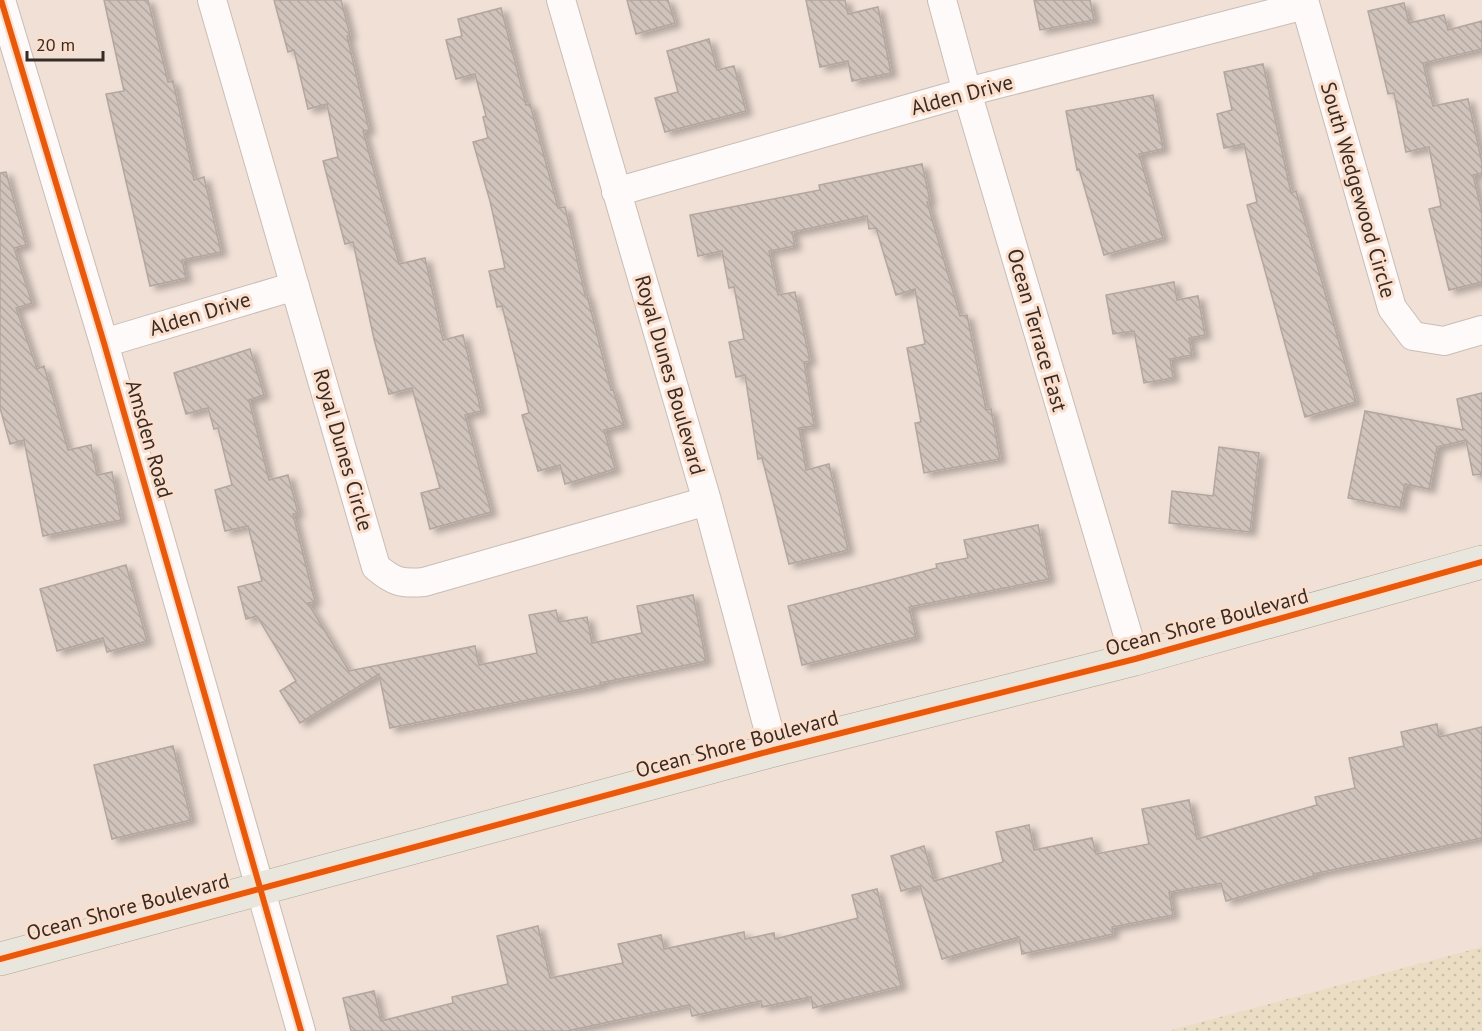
<svg xmlns="http://www.w3.org/2000/svg" width="1482" height="1031" font-family="'PT Sans',sans-serif">
<style>
.sand{fill:url(#sand-dots)}
.building{fill:url(#building-back-hatch);stroke:#b2a69e;stroke-width:1.5;filter:url(#shadow)}
.lines{fill:none;stroke-linecap:round;stroke-linejoin:round}
.minor-casing{stroke:#c9bdb5;stroke-width:30}
.major-casing{stroke:#aea593;stroke-width:34}
.minor{stroke:#fdfaf9;stroke-width:28}
.major{stroke:#e9e6dd;stroke-width:33}
.cycleway-casing{stroke:#fbdecb;stroke-width:10}
.cycleway{stroke:#e8590c;stroke-width:6}
.labels{text-anchor:middle;stroke-width:6;stroke-linejoin:round;paint-order:stroke}
.street-label{font-size:21px;fill:#372c25;stroke:#fbdecb}
</style>
<defs>
<pattern id="sand-dots" width="8" height="8" patternUnits="userSpaceOnUse" patternTransform="scale(1.5)"><rect width="8" height="8" fill="#eaddc4"/><path d="M2 2h.1M6 6h.1" fill="none" stroke="#c9bea8" stroke-width="1.8" stroke-linecap="round"/></pattern>
<pattern id="building-back-hatch" width="6" height="6" patternUnits="userSpaceOnUse" patternTransform="scale(1.5)"><rect width="6" height="6" fill="#d0c3bb"/><path d="M-1 5l2 2M0 0l6 6M5-1l2 2" fill="none" stroke="#b3a8a1"/></pattern>
<filter id="shadow"><feDropShadow dx="6" dy="4" stdDeviation="3" flood-color="#0004"/></filter>
</defs>
<rect width="100%" height="100%" fill="#f0e0d6"/>
<path class="sand" d="M1482 947V1031H1168Z"/>
<path class="building" d="M104 0H148L168 82 173 81 194 180 204 177 221 252 182 260 186 278 150 286 106 94 124 91Z
M274 0H341L350 35 347 36 369 130 363 131 399 264 425 258 443 340 463 335 481 411 465 415 491 512 430 529 421 493 440 488 412 388 389 394 374 339 353 242 345 244 323 161 338 157 327 104 308 109 294 50 288 52Z
M627 0H668L675 23 636 34Z
M806 0H845L848 14 878 7 891 73 852 81 848 61 820 67Z
M1034 0H1090L1094 20 1040 30Z
M1404 3 1409 23 1444 15 1448 30 1482 21V49L1423 63 1433 106 1468 99 1482 163V173L1473 175 1482 213V282L1449 290 1429 209 1441 206 1429 147 1406 152 1394 93 1388 94 1368 11Z
M501 8 526 105 530 104 558 208 565 207 585 295H587L611 390 613 389 624 425 604 430 615 469 565 484 560 465 538 471 522 415 529 413 502 306 497 307 489 271 505 268 490 201 473 142 488 138 483 117 486 116 475 74 456 79 446 40 462 36 458 19Z
M709 39 717 70 734 66 746 111 665 132 655 98 678 92 667 51Z
M1263 64 1291 193 1296 191 1356 402 1305 417 1247 205 1257 202 1244 144 1224 148 1217 114 1232 110 1224 72Z
M1153 95 1163 149 1139 154 1163 238 1104 255 1079 169 1077 170 1066 111Z
M922 164 930 201 927 202 960 316 967 315 986 410 991 409 1000 459 924 473 915 423 921 422 907 348 925 344 915 289 896 295 876 228 869 229 867 216 792 232 795 246 769 251 778 295 795 292 810 361 804 362 814 426 799 428 806 470 829 464 848 550 789 564 762 458 758 459 745 375 736 377 729 342 744 339 734 287 729 288 722 251 698 256 690 215 820 190 819 185Z
M6 172 26 245 14 248 32 303 16 308 37 369 44 366 68 450 91 445 97 475 112 472 121 520 43 536 24 440 10 444 0 408V173Z
M1174 282 1177 300 1198 296 1205 335 1189 338 1192 355 1170 359 1173 378 1144 383 1134 331 1113 334 1106 295Z
M250 349 264 395 249 400 269 480 288 475 298 513 293 514 315 602 308 603 349 671 475 646 479 665 537 653 529 615 556 610 559 622 587 617 592 643 642 633 637 606 693 595 706 661 600 683 601 685 390 728 379 674 300 723 280 691 296 681 257 616 246 619 238 587 262 581 248 526 225 531 215 490 232 485 218 428 214 429 208 408 186 414 174 373Z
M1482 393V474L1473 475 1466 440 1437 447 1429 489 1405 484 1400 508 1348 498 1365 411 1463 430 1457 399Z
M1219 447 1259 453 1250 532 1169 523 1172 491 1213 496Z
M1038 525 1049 579 909 607 916 637 802 665 788 606 937 568 936 564 968 558 964 540Z
M126 565 147 641 107 652 103 638 57 651 40 589Z
M1437 724 1439 737 1482 727V838L1313 874 1314 876 1226 901 1221 883 1169 892 1173 915 1112 927 1113 934 1022 954 1019 937 942 959 920 886 901 891 891 856 924 846 934 881 1003 862 996 832 1029 825 1034 850 1092 838 1096 854 1149 844 1142 809 1189 800 1197 839 1317 805 1315 797 1355 788 1349 758 1404 746 1401 732Z
M173 746 191 820 112 839 94 765Z
M877 889 901 986 813 1008 811 997 762 1007 761 1001 692 1016 689 1005 567 1031H351L343 998 374 991 381 1021 453 1003 452 997 508 984 497 936 538 926 550 978 623 963 618 944 661 935 664 949 744 932 745 939 774 933 775 939 858 918 852 895Z"/>
<g class="lines">
<g class="minor-casing">
<path id="minor" d="M1 0 104 343 301 1031
M212 0 376 567C394 582 401 584 424 582L707 501
M561 0 707 501 774 750
M942 0 967 92 1135 659
M1304 0 1392 308 1413 336 1444 341 1482 330
M616 192 967 92 1305 5
M104 343 295 286"/>
</g>
<g class="major-casing">
<path id="major" d="M0 959 774 750 1135 659 1482 562"/>
</g>
<use href="#minor" class="minor"/>
<use href="#major" class="major"/>
<g class="cycleway-casing">
<path id="cycleway" d="M1 0 104 343 301 1031
M0 959 774 750 1135 659 1482 562"/>
</g>
<use href="#cycleway" class="cycleway"/>
</g>
<g class="labels">
<g class="street-label">
<text transform="translate(962 95) rotate(-15)" y="7">Alden Drive</text>
<text transform="translate(1358 190) rotate(74)" y="7">South Wedgewood Circle</text>
<text transform="translate(200 314) rotate(-17)" y="7">Alden Drive</text>
<text transform="translate(1037 330) rotate(74)" y="7">Ocean Terrace East</text>
<text transform="translate(670 375) rotate(74)" y="7">Royal Dunes Boulevard</text>
<text transform="translate(149 439) rotate(74)" y="7">Amsden Road</text>
<text transform="translate(343 450) rotate(74)" y="7">Royal Dunes Circle</text>
<text transform="translate(1207 622) rotate(-15)" y="7">Ocean Shore Boulevard</text>
<text transform="translate(737 744) rotate(-15)" y="7">Ocean Shore Boulevard</text>
<text transform="translate(128 907) rotate(-15)" y="7">Ocean Shore Boulevard</text>
</g>
</g>
<path d="M27 51v9h76v-9" fill="none" stroke="#372c25" stroke-width="3"/>
<text x="36" y="51" font-size="18" fill="#372c25" stroke="#fbdecb" stroke-width="4.5" paint-order="stroke">20 m</text>
</svg>
